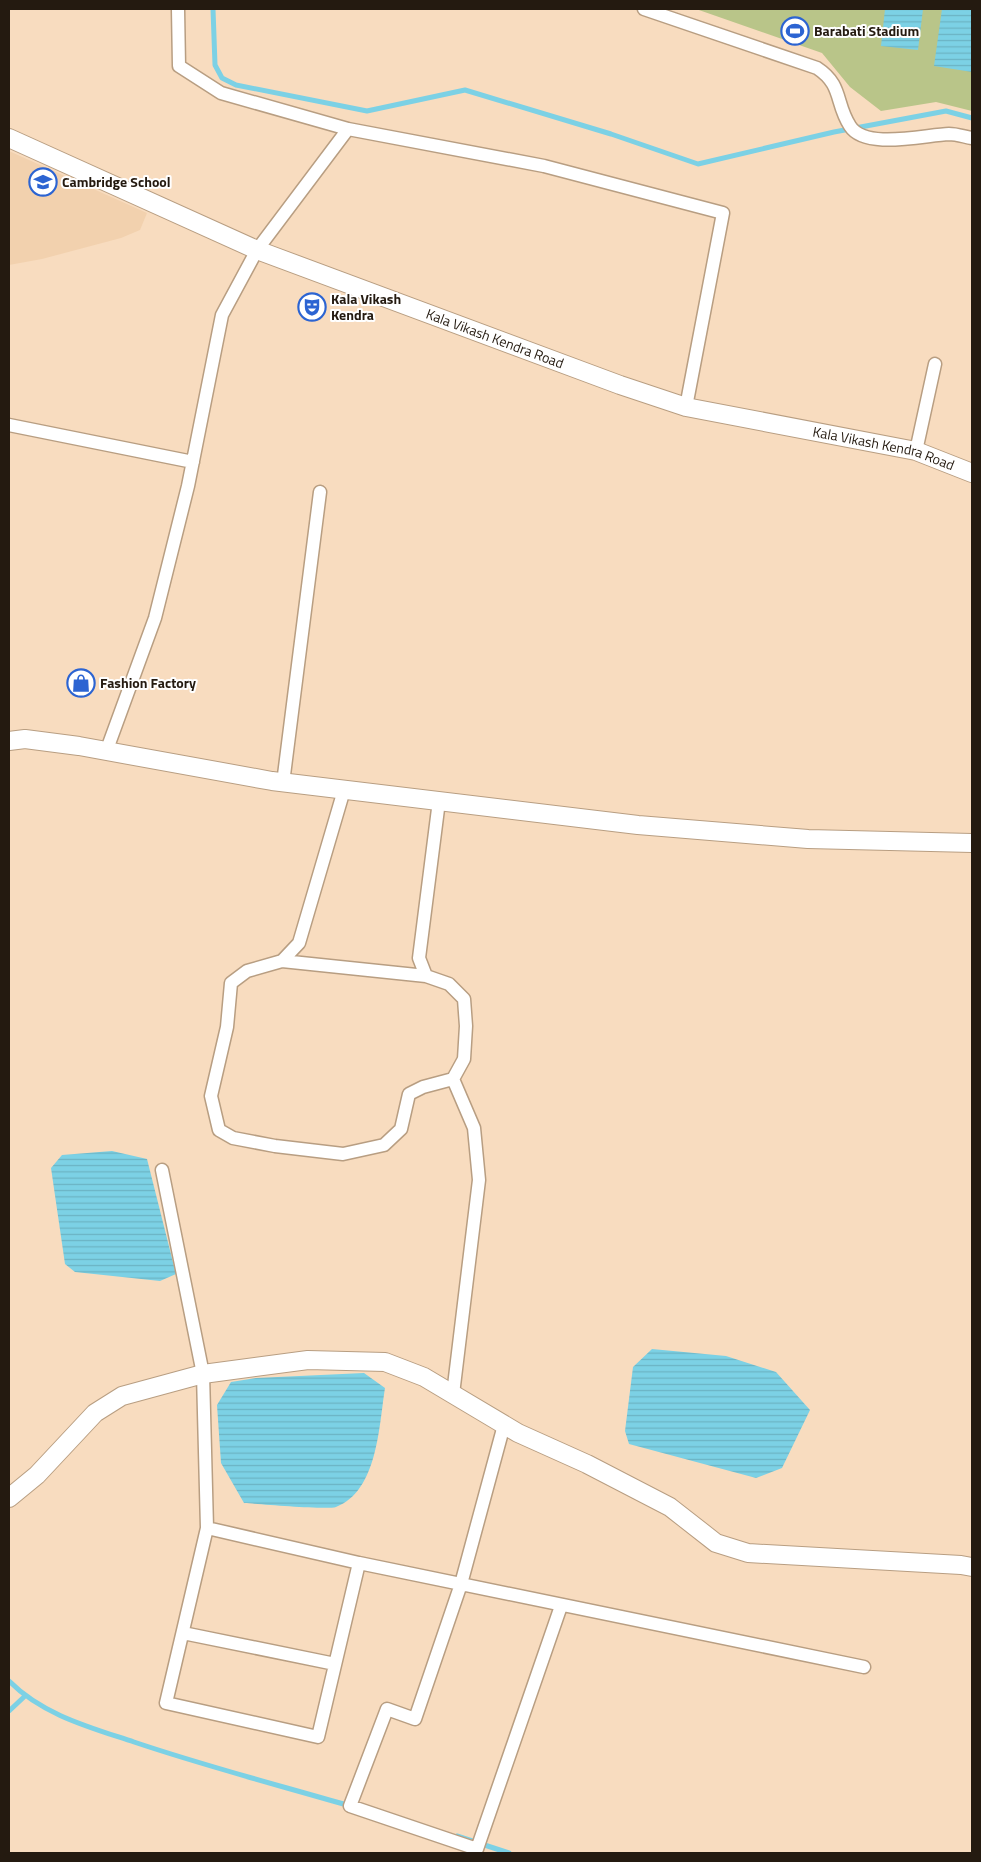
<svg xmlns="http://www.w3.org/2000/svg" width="981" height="1862" font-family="'Titillium Web',sans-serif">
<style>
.built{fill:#f2d1ae}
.green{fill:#b9c589}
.water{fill:url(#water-rules)}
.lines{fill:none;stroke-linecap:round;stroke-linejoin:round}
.stream{stroke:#7cd1e5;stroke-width:5}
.street-casing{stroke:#b89e82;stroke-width:15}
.secondary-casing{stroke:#b89e82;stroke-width:20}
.street{stroke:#fff;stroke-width:12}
.secondary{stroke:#fff;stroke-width:18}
.labels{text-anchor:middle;stroke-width:4;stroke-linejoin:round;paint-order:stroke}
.poi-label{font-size:14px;font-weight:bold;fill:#241a10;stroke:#fff;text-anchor:start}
.street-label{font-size:14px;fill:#241a10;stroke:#fff}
</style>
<defs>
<pattern id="water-rules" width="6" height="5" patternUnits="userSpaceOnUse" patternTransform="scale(1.25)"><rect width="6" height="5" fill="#7cd1e5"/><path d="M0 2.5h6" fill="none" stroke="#6bb3c3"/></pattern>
</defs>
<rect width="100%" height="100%" fill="#f8dcbf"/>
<path class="built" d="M9 151 147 213 140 230 121 238 42 259 9 265Z"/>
<path class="green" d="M696 9H972V111L936 102 881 111 850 87 822 53Z"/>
<path class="water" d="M885 9H923L918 50 881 46Z
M942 9H972V72L934 66Z
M112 1151 147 1159 176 1274 160 1281 75 1272 65 1264 51 1168 62 1155Z
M652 1349 726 1356 776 1372 810 1410 782 1468 756 1478 629 1444 625 1431 633 1367Z
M364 1373 385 1388C379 1425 378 1491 336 1507 327 1510 259 1504 244 1503L221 1463 217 1405 231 1382 256 1378Z"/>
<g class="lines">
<path class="stream" d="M213 9 215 65 222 78 236 85 367 111 465 90 611 134 698 164 834 132 946 111 972 118
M9 1681C43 1715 89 1727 134 1742 205 1766 278 1785 350 1806
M9 1711 25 1696
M457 1836 509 1853"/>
<g class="street-casing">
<path id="street" d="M178 9 179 66 221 93 348 129
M644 9 817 68C843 85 835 103 850 126 865 150 924 135 949 134 957 134 965 137 972 138
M9 425 193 462
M916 451 935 364
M106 752 155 618 188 486 222 315 257 250 348 129 544 166 723 213 686 407
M283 783 320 492
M344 790 299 943 282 961 247 971 231 983 227 1027 211 1096 219 1130 233 1138 275 1146 343 1154 384 1145 401 1129 409 1094 423 1087 453 1079 464 1059 466 1026 464 999 449 984 426 976 419 958 439 801
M282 961 426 976
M453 1079 474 1128 479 1180 453 1394
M162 1170 203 1374 207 1528 166 1703 318 1737 359 1563 207 1528
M504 1425 461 1584 415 1719 387 1709 350 1806 477 1849 561 1606
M359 1563 864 1667
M183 1633 335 1664"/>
</g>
<g class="secondary-casing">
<g id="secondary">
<path id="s1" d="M9 138 257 250 620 385 686 407 916 451 972 473"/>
<path d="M9 741 25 739 79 746 272 781 638 825 808 839 972 843"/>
<path d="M9 1498 37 1475 95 1413 122 1396 203 1374 308 1360 385 1362 424 1377 518 1433 587 1464 670 1507 716 1543 748 1553 961 1565 972 1567"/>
</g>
</g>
<use href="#street" class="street"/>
<use href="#secondary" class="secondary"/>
</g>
<defs>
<g id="stadium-ring" transform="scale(1.4375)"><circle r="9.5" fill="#fff" stroke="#2c64d2" stroke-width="1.5"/><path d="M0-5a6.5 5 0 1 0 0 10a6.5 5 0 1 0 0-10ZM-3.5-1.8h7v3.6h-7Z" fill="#2c64d2"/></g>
<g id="school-ring" transform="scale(1.4375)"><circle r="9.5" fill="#fff" stroke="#2c64d2" stroke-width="1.5"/><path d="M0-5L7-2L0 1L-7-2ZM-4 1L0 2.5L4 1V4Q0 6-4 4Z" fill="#2c64d2"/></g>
<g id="theatre-ring" transform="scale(1.4375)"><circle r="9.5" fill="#fff" stroke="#2c64d2" stroke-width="1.5"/><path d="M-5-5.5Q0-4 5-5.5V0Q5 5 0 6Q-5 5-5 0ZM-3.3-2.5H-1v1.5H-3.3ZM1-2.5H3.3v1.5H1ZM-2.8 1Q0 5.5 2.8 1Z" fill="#2c64d2"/></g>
<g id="shop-ring" transform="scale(1.4375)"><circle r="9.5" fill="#fff" stroke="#2c64d2" stroke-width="1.5"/><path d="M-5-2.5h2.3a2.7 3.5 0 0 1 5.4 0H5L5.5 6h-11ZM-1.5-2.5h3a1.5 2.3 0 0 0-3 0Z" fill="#2c64d2"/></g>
</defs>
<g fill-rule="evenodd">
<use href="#stadium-ring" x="795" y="31"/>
<use href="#school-ring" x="43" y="182"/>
<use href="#theatre-ring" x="312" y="307"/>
<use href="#shop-ring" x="81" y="683"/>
</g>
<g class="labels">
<g class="poi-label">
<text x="814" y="36">Barabati Stadium</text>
<text x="62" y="187">Cambridge School</text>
<text x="331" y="304">Kala Vikash<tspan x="331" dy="16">Kendra</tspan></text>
<text x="100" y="688">Fashion Factory</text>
</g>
<g class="street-label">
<text dy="5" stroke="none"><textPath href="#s1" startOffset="526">Kala Vikash Kendra Road</textPath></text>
<text dy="5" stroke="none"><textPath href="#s1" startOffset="931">Kala Vikash Kendra Road</textPath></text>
</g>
</g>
<rect width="981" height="1862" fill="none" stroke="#241a10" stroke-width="20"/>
</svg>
